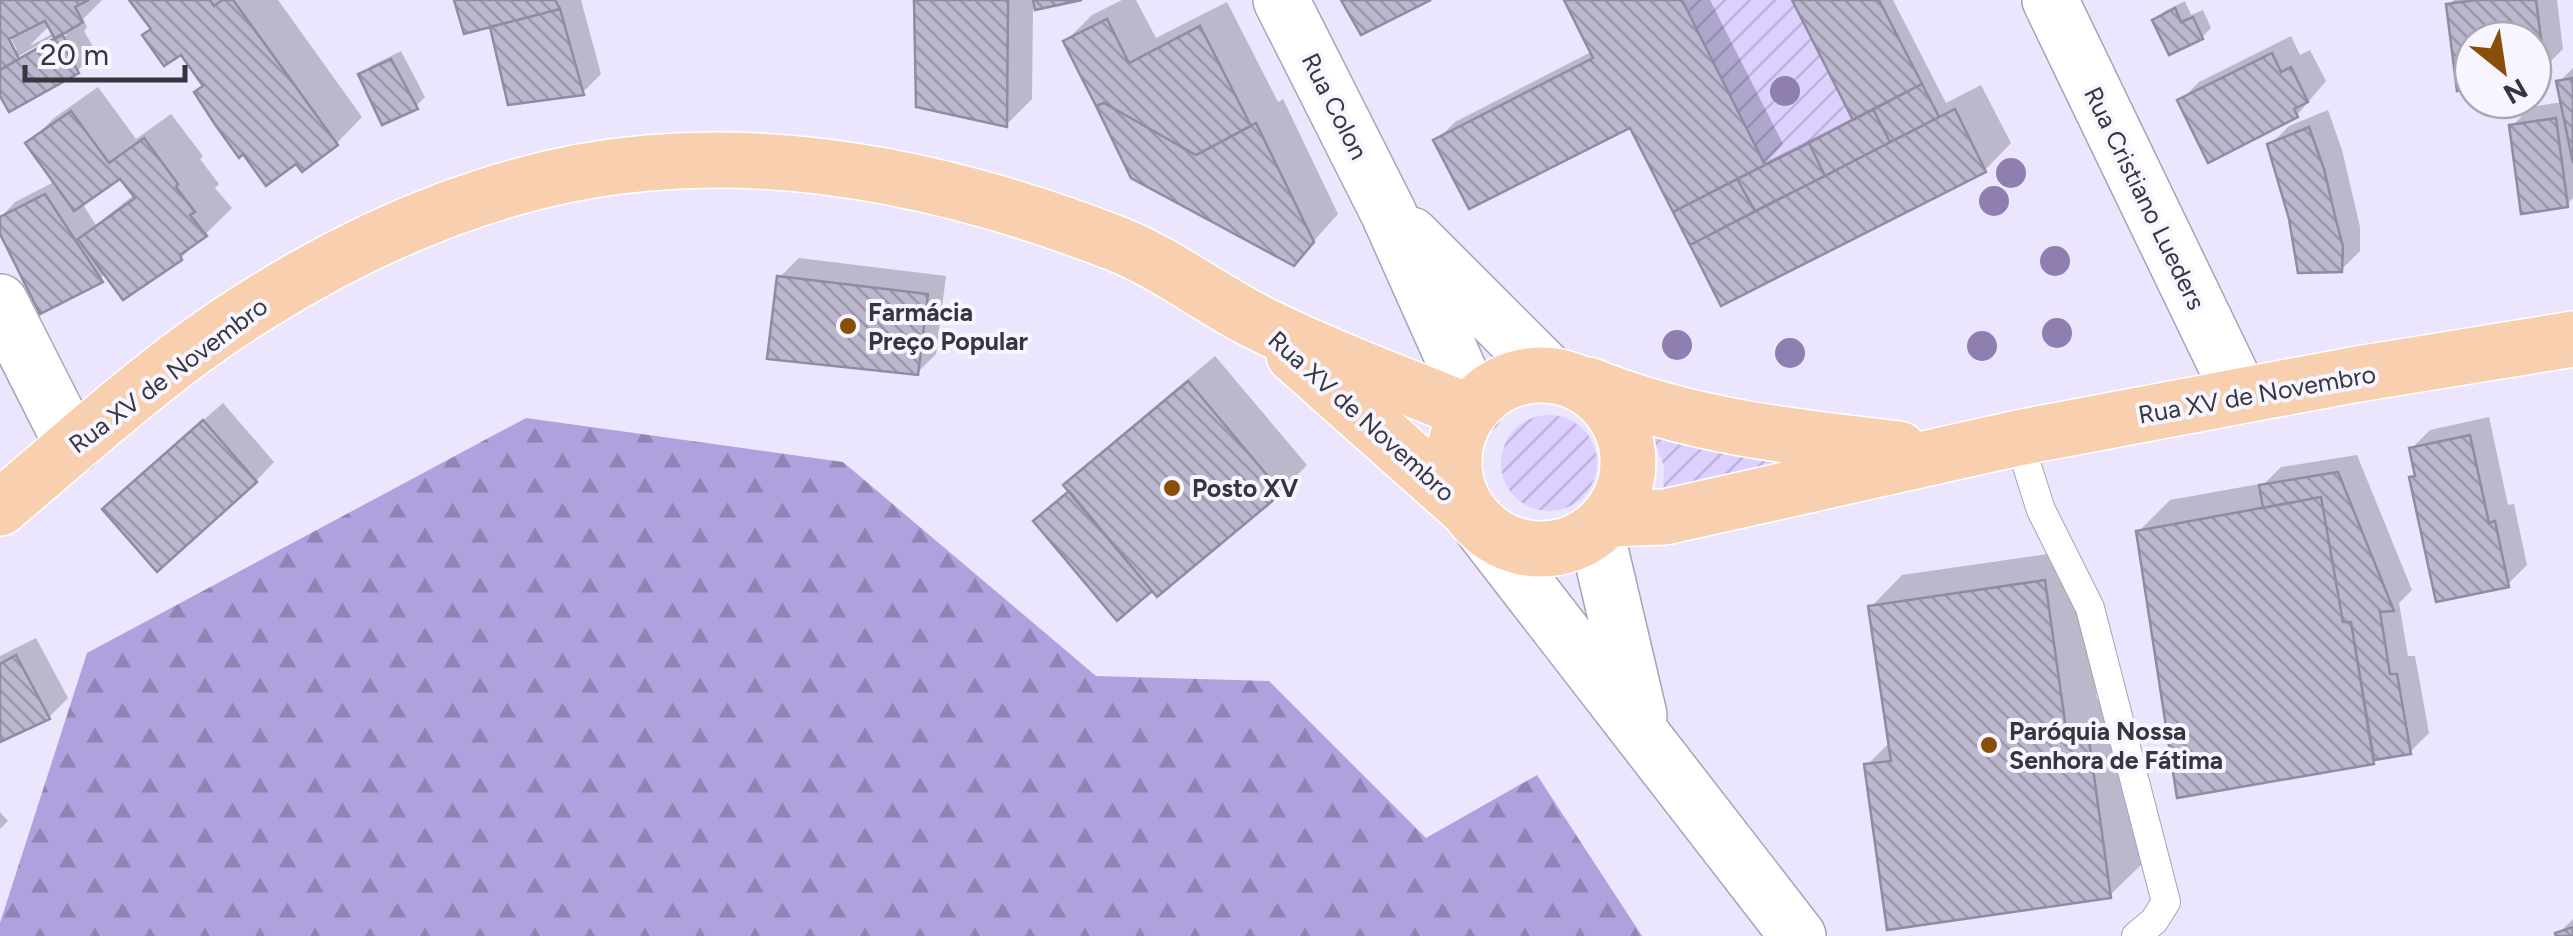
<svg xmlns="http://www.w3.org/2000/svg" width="2573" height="936" font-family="Figtree,sans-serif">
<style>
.forest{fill:url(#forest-firs)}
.garden{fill:url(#garden-furrows)}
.shadow{fill:#0003;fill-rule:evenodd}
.building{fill:url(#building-back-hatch);stroke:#908ba1;stroke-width:2.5}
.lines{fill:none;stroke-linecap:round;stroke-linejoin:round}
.service-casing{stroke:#a7a2b9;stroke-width:30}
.minor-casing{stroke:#a7a2b9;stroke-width:58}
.tertiary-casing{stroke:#a7a2b9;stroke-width:58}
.primary-casing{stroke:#fff;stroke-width:58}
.service{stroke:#fff;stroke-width:28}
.minor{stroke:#fff;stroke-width:55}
.tertiary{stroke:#fff;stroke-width:55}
.primary{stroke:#f8d0af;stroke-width:55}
.tree{fill:#8f7eb0}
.poi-dot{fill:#8a4e0b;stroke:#f7f5ff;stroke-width:4}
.labels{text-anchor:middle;stroke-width:8;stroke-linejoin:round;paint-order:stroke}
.street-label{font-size:25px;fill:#37353e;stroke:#f7f5ff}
.poi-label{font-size:25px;font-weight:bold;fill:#37353e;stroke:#f7f5ff;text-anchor:start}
</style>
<defs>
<pattern id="forest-firs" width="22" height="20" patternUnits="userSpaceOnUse" patternTransform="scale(2.5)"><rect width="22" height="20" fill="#b0a1de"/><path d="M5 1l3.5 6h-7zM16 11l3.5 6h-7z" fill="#9084b5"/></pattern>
<pattern id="garden-furrows" width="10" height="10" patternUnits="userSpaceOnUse" patternTransform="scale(2.5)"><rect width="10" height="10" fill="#dbd0fe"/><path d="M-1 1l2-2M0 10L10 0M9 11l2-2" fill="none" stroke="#bdb3db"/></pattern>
<pattern id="building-back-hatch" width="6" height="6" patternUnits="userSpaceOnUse" patternTransform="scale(2.5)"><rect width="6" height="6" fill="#bcb7ce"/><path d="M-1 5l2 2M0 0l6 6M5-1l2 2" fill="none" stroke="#9a96a9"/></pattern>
</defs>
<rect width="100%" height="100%" fill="#ebe5fe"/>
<path class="forest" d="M526 418 843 462 1096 676 1269 681 1426 838 1537 775 1642 936H0V923L87 653Z"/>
<path class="garden" d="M1682 0H1792L1853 120 1765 165Z
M1501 463a48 48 0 1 1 96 0a48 48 0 1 1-96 0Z
M1646 419 1837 458 1663 505 1664 466Z"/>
<path class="shadow" d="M0 0H102L83 19 87 27 84 31 96 52 77 71 0 91ZM50 25 54 33 32 45 31 44ZM5 27 17 50H12ZM64 30 67 35 10 65 19 56Z
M132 0H278L362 117 336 144 205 84 181 51 153 28Z
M457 0H581L601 74 582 93Z
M917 0H1070L1033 8 1032 99 1006 125Z
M1122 0H1136L1156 38 1227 2 1278 102 1283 99 1338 214 1294 263 1066 41 1092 15Z
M1567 0H1710L1783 144 1766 162 1855 117 1795 0H1893L1946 103 1981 85 2011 143 1985 170 1722 303 1631 124 1436 141 1455 122 1593 51Z
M2454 0H2557L2563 49 2544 68 2533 69V40H2473V86L2449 5Z
M2185 1 2191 15 2203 10 2211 28 2202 37 2155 20 2165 11Z
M2291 36 2300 55 2310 50 2326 81 2297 115 2180 101 2199 82Z
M401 51 425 97 416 106 361 75 371 66Z
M2573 68V198L2567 204 2512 126 2531 107 2563 102 2559 82Z
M98 87 136 139 171 114 203 156 200 159 219 184 215 188 232 208 181 258 107 274 41 311 0 229V218L15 202 56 181 28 144 54 118ZM120 175 135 194 96 225 82 203Z
M2328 110 2342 150 2360 227V251L2341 270 2292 218 2270 145 2289 126Z
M799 258 946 276 936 354 917 373 780 277Z
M1215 356 1307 465 1281 492 1071 491 1067 485 1093 459Z
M223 403 274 462 256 481 124 490Z
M2489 417 2508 505 2514 504 2527 565 2508 584 2412 478 2417 473 2411 449 2430 430Z
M2357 455 2412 590 2399 603 2408 656H2415L2429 733 2410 752 2379 756 2373 762 2138 532 2170 500 2265 483 2281 467Z
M2076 550 2097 699 2118 696 2142 864 2110 895 1867 765 1891 741 1871 607 1902 575Z
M36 638 68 698 49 717 0 739V656Z
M0 812 8 821 0 829Z
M2573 919V936H2558V934Z"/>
<path class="building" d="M0 0H89L75 7 83 22 55 39 45 21 9 39 19 59 0 70Z
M129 0H210L214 6 222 0H233L338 145 302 172 296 164 266 186 243 154 239 158 214 123 194 92 203 86 181 55 164 66 142 35 151 29Z
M454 0H555L560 9 464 34Z
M914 0H1008L1007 127 916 107Z
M1033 0H1082L1035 10Z
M1341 0H1431L1361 35Z
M1564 0H1682L1765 165 1673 212 1630 128 1469 209 1433 140 1593 58Z
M1792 0H1879L1922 84 1853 120Z
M2476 0H2536L2545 70 2533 72V40H2473V89L2457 91 2446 4Z
M2175 8 2181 22 2193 17 2203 39 2169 55 2152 20Z
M560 9 584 95 508 105 490 27Z
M1107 19 1129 63 1200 26 1251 126 1196 155 1104 103 1096 106 1063 41Z
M62 34 70 48 66 50 79 73 9 112 0 96V70Z
M2272 53 2281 72 2291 67 2308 102 2294 109 2298 117 2208 163 2177 100Z
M391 59 418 109 382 125 358 74Z
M2573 78V163L2556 81Z
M1922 84 1939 117 1890 142 1873 109Z
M1104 103 1196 155 1256 123 1314 242 1294 266 1131 178 1096 106Z
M1873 109 1890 142 1825 176 1809 143Z
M1955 109 1986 172 1721 306 1690 245Z
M71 111 109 163 144 138 178 184 176 187 195 212 190 215 207 236 180 255 182 260 123 300 78 239 135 198 120 179 74 211 25 143Z
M2556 118 2568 207 2521 214 2509 125Z
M2309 127 2324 169 2335 216 2343 247 2342 272 2298 273 2289 219 2267 144Z
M1809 143 1825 176 1755 211 1737 179Z
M1737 179 1755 211 1690 245 1673 212Z
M45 194 103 282 40 314 0 234V217Z
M777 276 928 294 918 375 767 359Z
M1188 381 1282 493 1157 597 1063 485Z
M203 420 257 482 157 572 102 509Z
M2470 435 2489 523 2495 521 2509 587 2436 602 2409 477 2415 476 2409 448Z
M2338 472 2394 611 2380 612 2390 674H2397L2411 754 2374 760 2351 622H2343L2321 497 2263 508 2259 485Z
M1069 491 1152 591 1117 621 1033 521Z
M2321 497 2343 622H2351L2374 764 2177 798 2136 531Z
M2045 580 2066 729 2087 726 2111 898 1887 930 1864 764 1891 761 1868 606Z
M16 655 50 719 0 742V664Z
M2573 927V936H2556L2555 933Z"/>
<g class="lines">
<g class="service-casing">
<path id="service" d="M2018 438 2041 510 2090 608 2166 902 2154 921 2136 936"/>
</g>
<g class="minor-casing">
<path id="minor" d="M2050 0 2241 396
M0 302 73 446"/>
</g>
<g class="tertiary-casing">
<path id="tertiary" d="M1281 0 1388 212 1475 407
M1411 235 1550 374
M1482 528 1798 936
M1596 532 1639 715"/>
</g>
<g class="primary-casing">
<path id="primary" d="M1294 355 1466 508
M1454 462a87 87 0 1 1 174 0a87 87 0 1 1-174 0Z
M1588 385C1690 426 1791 437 1899 449
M0 508C84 437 168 359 262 302 377 230 512 174 648 163 807 149 971 187 1117 244 1167 264 1211 299 1259 323 1327 357 1399 383 1469 412
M1608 519 1665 517 2018 438 2352 375 2573 339"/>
</g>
<use href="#service" class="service"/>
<use href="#minor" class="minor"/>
<use href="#tertiary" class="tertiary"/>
<use href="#primary" class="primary"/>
</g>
<g class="tree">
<circle cx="1785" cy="91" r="15"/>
<circle cx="2011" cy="173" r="15"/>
<circle cx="1994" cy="201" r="15"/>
<circle cx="2055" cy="261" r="15"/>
<circle cx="2057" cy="333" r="15"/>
<circle cx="1677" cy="345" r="15"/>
<circle cx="1982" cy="346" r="15"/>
<circle cx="1790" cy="353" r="15"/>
</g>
<g class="poi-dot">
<circle cx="848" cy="326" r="10"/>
<circle cx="1172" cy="488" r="10"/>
<circle cx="1989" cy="745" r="10"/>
</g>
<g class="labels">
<g class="street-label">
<text transform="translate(1335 106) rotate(63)" y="9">Rua Colon</text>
<text transform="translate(2145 198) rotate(64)" y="9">Rua Cristiano Lueders</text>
<text transform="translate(168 375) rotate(-37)" y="9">Rua XV de Novembro</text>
<text transform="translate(2257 394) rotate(-10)" y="9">Rua XV de Novembro</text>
<text transform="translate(1362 416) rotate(42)" y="9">Rua XV de Novembro</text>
</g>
<g class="poi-label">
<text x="868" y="321">Farmácia<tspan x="868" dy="29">Preço Popular</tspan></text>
<text x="1192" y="497">Posto XV</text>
<text x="2009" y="740">Paróquia Nossa<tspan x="2009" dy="29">Senhora de Fátima</tspan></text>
</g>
</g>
<g transform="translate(2503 70) rotate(150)"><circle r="48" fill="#f7f5ff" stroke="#aaa8b2" stroke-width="2.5"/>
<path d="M0-8L18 38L0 25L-18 38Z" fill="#8a4e0b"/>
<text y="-15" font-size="28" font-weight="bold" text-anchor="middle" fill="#37353e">N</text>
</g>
<path d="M25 65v15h160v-15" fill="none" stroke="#37353e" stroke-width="5"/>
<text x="40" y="65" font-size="30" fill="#37353e" stroke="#f7f5ff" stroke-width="8" paint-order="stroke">20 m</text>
</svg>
